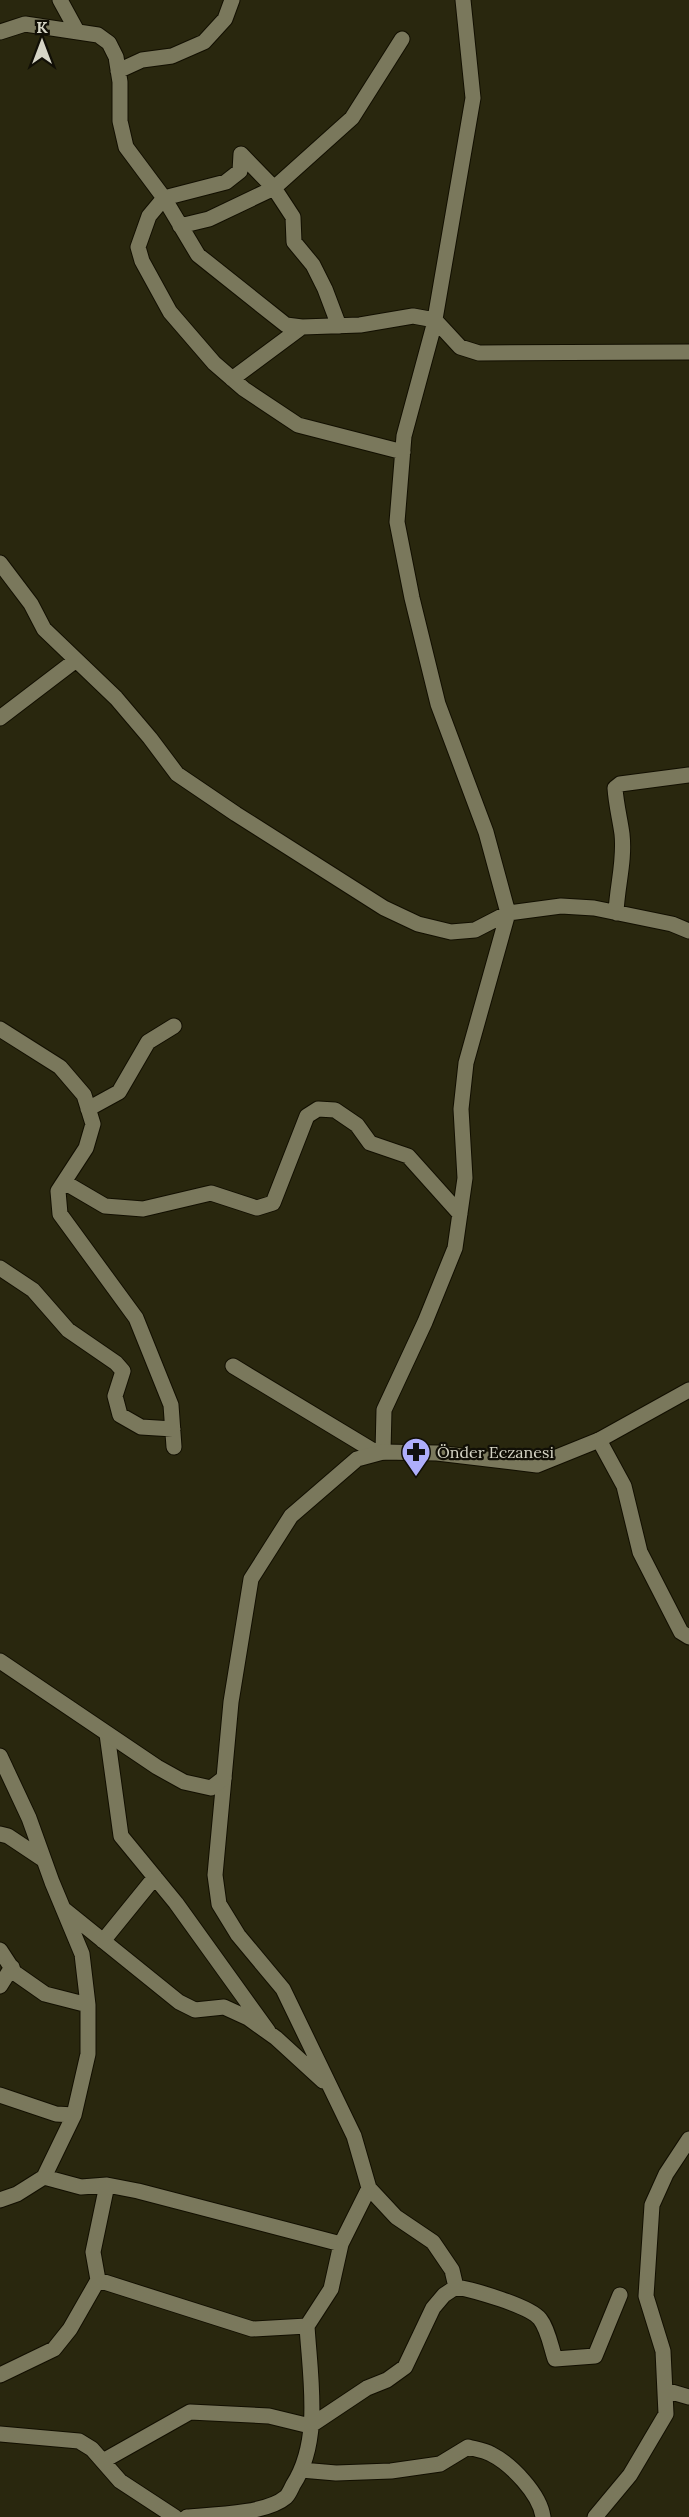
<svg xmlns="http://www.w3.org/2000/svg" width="689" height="2517" font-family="Lora,serif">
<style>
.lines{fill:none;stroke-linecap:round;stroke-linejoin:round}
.street-casing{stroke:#120f00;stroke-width:17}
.secondary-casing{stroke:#120f00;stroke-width:17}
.street{stroke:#7a785c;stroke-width:15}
.secondary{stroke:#7a785c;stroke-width:15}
.labels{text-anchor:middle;stroke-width:4.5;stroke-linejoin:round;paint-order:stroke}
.poi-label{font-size:16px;fill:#d6d5c6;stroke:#110f06;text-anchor:start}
</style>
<rect width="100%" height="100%" fill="#29270e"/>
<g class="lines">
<g class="street-casing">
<path id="street" d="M60 0 77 31
M0 32 25 24 98 35 109 43 116 57 120 82V121L126 147 164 198 198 255 286 325 302 327 360 325 413 316 435 320 460 347 479 353 689 352
M118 71 142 60 172 56 204 42 225 19 232 0
M180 226 209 219 274 188 352 118 402 39
M339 326 325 289 313 265 294 242 293 217 274 188 241 154 240 171 226 182 164 198 149 216 138 247 142 261 170 312 214 363 244 389 298 425 403 452
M232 379 302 327
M0 563 31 604 44 629 116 698 150 738 177 774 236 814 384 908 418 924 451 932 475 930 508 913 561 906 594 908 672 924 689 931
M0 718 76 660
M616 913C617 886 625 861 622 834 620 819 616 804 615 788L620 784 689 775
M0 1029 60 1067 84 1095 93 1124 86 1148 58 1191 60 1214 136 1318 171 1405 174 1447
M88 1109 119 1092 148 1042 174 1026
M64 1182 105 1206 143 1209 211 1193 257 1208 273 1203 307 1116 318 1109 335 1110 357 1125 370 1143 408 1156 460 1214
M0 1268 33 1290 68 1330 116 1363 123 1371 115 1396 120 1415 141 1427 173 1429
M233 1366 377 1453
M599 1440 624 1486 640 1552 681 1632 689 1637
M383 1452 384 1410 425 1322 455 1248 465 1178 461 1109 466 1063 508 913 486 832 438 704 412 598 397 522 404 436 434 325 473 98 463 0
M107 1734 121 1836 176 1903 268 2031
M0 1756 29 1818 52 1882 82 1954 88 2005V2054L74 2115 44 2177 17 2194 0 2200
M224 1778 215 1875 219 1904 238 1935 283 1989 354 2136 369 2188 396 2217 433 2242 452 2270 456 2287
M0 1834 8 1836 44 1860
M65 1910 179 2002 195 2010 224 2007 248 2018 276 2038 323 2081
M103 1941 155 1877
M0 1950 15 1973 45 1994 88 2005
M0 1986 12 1967
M0 2095 56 2114 74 2115
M44 2177 81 2187 107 2185 138 2191 341 2244
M98 2280 252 2329 307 2326C310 2377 322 2440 293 2485 291 2489 289 2494 286 2497 266 2514 213 2515 187 2517
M307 2326 331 2289 341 2244 369 2188
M0 2375 54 2349 70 2329 98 2280 93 2252 107 2185
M665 2390 689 2397
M0 2434 79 2441 92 2449 120 2481 175 2517
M103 2461 190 2412 269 2416 310 2426 367 2388 387 2380 405 2367 433 2308 444 2295 456 2287C474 2290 530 2306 540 2319 548 2329 551 2347 555 2359L595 2356 620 2295
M301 2470 336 2473 391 2471 440 2464 468 2447C475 2449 484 2450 491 2454 511 2464 540 2494 543 2517
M595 2517 630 2475 666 2414 663 2351 646 2296 652 2205 666 2174 689 2139"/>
</g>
<g class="secondary-casing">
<path id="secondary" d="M0 1661 157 1767 184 1782 211 1788 224 1778 231 1702 251 1579 291 1516 357 1459 383 1452 437 1453 537 1465 599 1440 689 1390"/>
</g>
<use href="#street" class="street"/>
<use href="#secondary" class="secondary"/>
</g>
<defs>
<g id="pharmacy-pin" transform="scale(1.5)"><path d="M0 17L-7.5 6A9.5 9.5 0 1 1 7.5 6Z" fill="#aeaefb" stroke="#110f06"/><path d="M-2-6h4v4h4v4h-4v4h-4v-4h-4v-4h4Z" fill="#111"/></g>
</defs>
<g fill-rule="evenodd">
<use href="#pharmacy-pin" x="416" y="1452"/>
</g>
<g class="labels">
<g class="poi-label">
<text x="437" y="1458">Önder Eczanesi</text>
</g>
</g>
<g transform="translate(42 42)" stroke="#110f06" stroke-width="4.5" paint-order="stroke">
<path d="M0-4.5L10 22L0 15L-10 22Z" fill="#d6d5c6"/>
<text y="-9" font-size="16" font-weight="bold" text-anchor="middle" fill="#d6d5c6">K</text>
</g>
</svg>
